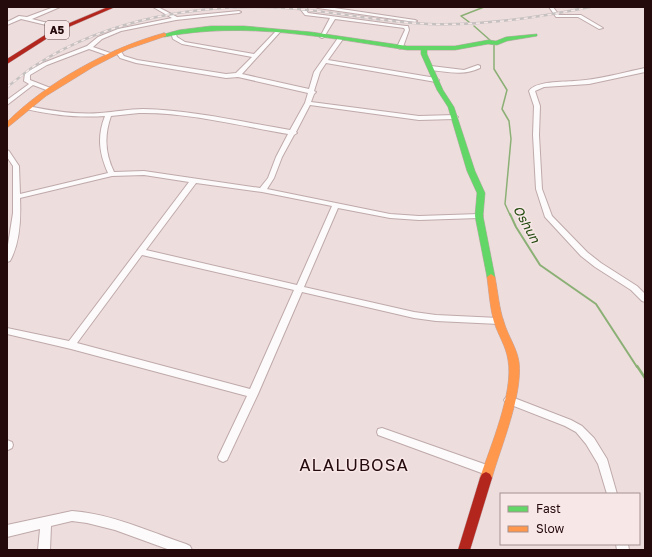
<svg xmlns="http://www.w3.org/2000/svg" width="652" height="557" font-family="'Golos Text',sans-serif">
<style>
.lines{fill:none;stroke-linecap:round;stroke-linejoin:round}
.stream-far2{stroke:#8bb075;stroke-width:1.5}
.stream-far1{stroke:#8bb075;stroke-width:2}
.stream{stroke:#8bb075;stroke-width:2.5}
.street-casing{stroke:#bfa9aa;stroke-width:2}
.fast-casing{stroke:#bfa9aa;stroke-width:1}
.slow-casing{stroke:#bfa9aa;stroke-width:1}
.jam-casing{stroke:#bfa9aa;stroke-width:1}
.street{fill:#fcfafa;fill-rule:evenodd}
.fast{fill:#63d668;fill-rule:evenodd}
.slow{fill:#ff974d;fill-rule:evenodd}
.jam{fill:#b3261e;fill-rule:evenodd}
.rail-casing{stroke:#c6c1c1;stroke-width:2.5}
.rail{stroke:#f8e7e7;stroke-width:1.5;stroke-dasharray:4;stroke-linecap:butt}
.labels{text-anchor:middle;stroke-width:3;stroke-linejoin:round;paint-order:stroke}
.shield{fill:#f8e7e7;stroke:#644c4e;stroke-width:1}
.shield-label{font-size:11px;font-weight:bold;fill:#250a0c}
.water-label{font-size:13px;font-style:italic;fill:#234b10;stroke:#f8e7e7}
.near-quarter-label{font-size:17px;letter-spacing:1px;fill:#250a0c;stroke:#f8e7e7}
</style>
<rect width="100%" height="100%" fill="#edd"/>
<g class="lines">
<path class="stream-far2" d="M469 22 461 16 484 7
M474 26 491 41
M494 44V69L507 90 502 109 509 121 511 139 505 204 510 215"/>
<path class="stream-far1" d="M510 214 516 227 540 265 596 304 637 367"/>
<path class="stream" d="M637 366 645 378"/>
<g class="street-casing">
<path id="street" d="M54 7H60L32 19 63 27V29L21 19 7 25V22L19 16 27 17Z
M153 7H158L177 17 239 11 241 12 239 13 176 20 121 31 102 39 93 47 113 54V56H109L89 49 47 65 30 75V80L53 89V91H49L33 85 7 105V100L29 84 24 81 25 73 43 63 87 46 98 37 118 29 172 18Z
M303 7H308L306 10 308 13 406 26H408L409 30 403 47 400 49 397 47 405 30 404 28 335 19 324 37 322 38 320 37 330 18 305 15 301 10Z
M316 7H328L415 20 417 21 415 22 318 8Z
M549 7H553L559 15H581L603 28 599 29 578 17H556Z
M277 30 281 31 242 74 309 89 314 72 338 38 340 37 343 39 328 60 436 78 439 80 436 82 326 63 320 72 314 91 316 92 314 94 311 102 419 116 455 115 458 117 455 119 419 120 310 105 296 132 297 133 294 135 282 157 274 178 267 189 390 214 419 216 479 214 483 216 479 218 419 220 390 218 338 208 304 287 414 312 436 315 499 318 502 319 503 321 502 323 499 324 436 321 414 318 302 292 258 394 227 460 223 462 219 460 218 457 247 396 71 349 7 334V328L69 341 189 182 144 175 112 176 20 198C21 219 20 243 10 261L7 262V251L13 213V166L7 157V150L9 151 19 166 20 194 108 173C99 153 97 136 105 116 79 118 52 115 26 109V107L28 106C52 111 76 115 100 113 115 112 129 109 143 109 192 110 242 122 290 130L305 103 308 93 238 77 226 78 136 63 120 58 115 51 120 50 124 56 137 60 226 74 236 73 252 57 182 44 173 39 171 33 175 32 177 37 185 42 254 54ZM139 113C186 112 241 126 288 134L276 157 268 178 260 188 144 171 114 172C105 153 104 136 111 116ZM196 183 262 192 332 206 297 285 146 250ZM142 255 294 290 250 389 77 343Z
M478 65 480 66V68C463 76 449 72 431 70L428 68 431 66 464 70Z
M645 68V72L589 84 544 87 535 91 540 106 539 135 542 189 552 216 587 252 601 263 637 286 645 294V302L642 301 631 290 595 267 581 256 545 217 536 189 533 135 534 106 529 91C535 81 563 82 574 81 598 80 621 73 645 68Z
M509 396 571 420 582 426 594 438 607 459 617 494H607L598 464 586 444 576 432 565 426 506 403 504 400 506 397Z
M382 428 487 465 491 467 492 470 491 473 487 475 378 435 377 432 378 429Z
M7 440 12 442 13 445 12 448 8 450Z
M72 511C112 514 148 531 186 544L190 546 192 550H170L115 530 87 523 72 521 51 526 50 550H38L40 529 7 537V525Z
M616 544H628L629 550H617Z"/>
</g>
<g class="fast-casing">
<path id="fast" d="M211 26H244L311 32 407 46H455L488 40 496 41 506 37 537 34V36L507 41 497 45 488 44 455 50H427V54L443 90 454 107 475 171 485 193 483 216 495 277 494 279H488L487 277 475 216 477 193 467 171 448 107 437 90 421 54V50H407C327 38 245 21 164 37L161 35 179 30Z"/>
</g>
<g class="slow-casing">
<path id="slow" d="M164 33 166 34V36L128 49 93 67 46 96 7 128V122C47 82 109 48 164 33Z
M491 274 495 277C498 292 499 308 504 322 508 336 517 348 519 362 523 395 501 446 492 478L490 482 486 484 482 482 480 478C490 447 514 392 508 360 506 346 498 335 494 322 490 308 489 292 487 277Z"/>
</g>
<g class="jam-casing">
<path id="jam" d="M108 7H115L57 32 7 64V59L53 30Z
M486 472 490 474 492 478 470 550H458L480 478 482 474Z"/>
</g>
<use href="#street" class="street"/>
<use href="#fast" class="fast"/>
<use href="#slow" class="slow"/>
<use href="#jam" class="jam"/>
<g class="rail-casing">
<path id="rail" d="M7 87C17 80 26 71 36 65 109 18 201 3 286 8 334 11 380 22 428 24 482 26 536 18 590 7"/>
</g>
<use href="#rail" class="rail"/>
</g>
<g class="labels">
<rect class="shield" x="45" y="21" width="24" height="18" rx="3"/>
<g class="shield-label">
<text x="57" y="34">A5</text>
</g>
<g class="water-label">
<text transform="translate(527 224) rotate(61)" y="5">Oshun</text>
</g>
<g class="near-quarter-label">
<text x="354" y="471">ALALUBOSA</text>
</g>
</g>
<rect width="652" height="557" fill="none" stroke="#250a0c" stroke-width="16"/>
<rect x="500" y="493" width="140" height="52" fill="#f8e7e7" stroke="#a48f8f"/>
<rect x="508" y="506" width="20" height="6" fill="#63d668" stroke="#a48f8f"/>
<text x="536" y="513" font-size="12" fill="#250a0c">Fast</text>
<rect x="508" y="526" width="20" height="6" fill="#ff974d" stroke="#a48f8f"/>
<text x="536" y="533" font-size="12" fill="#250a0c">Slow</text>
</svg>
